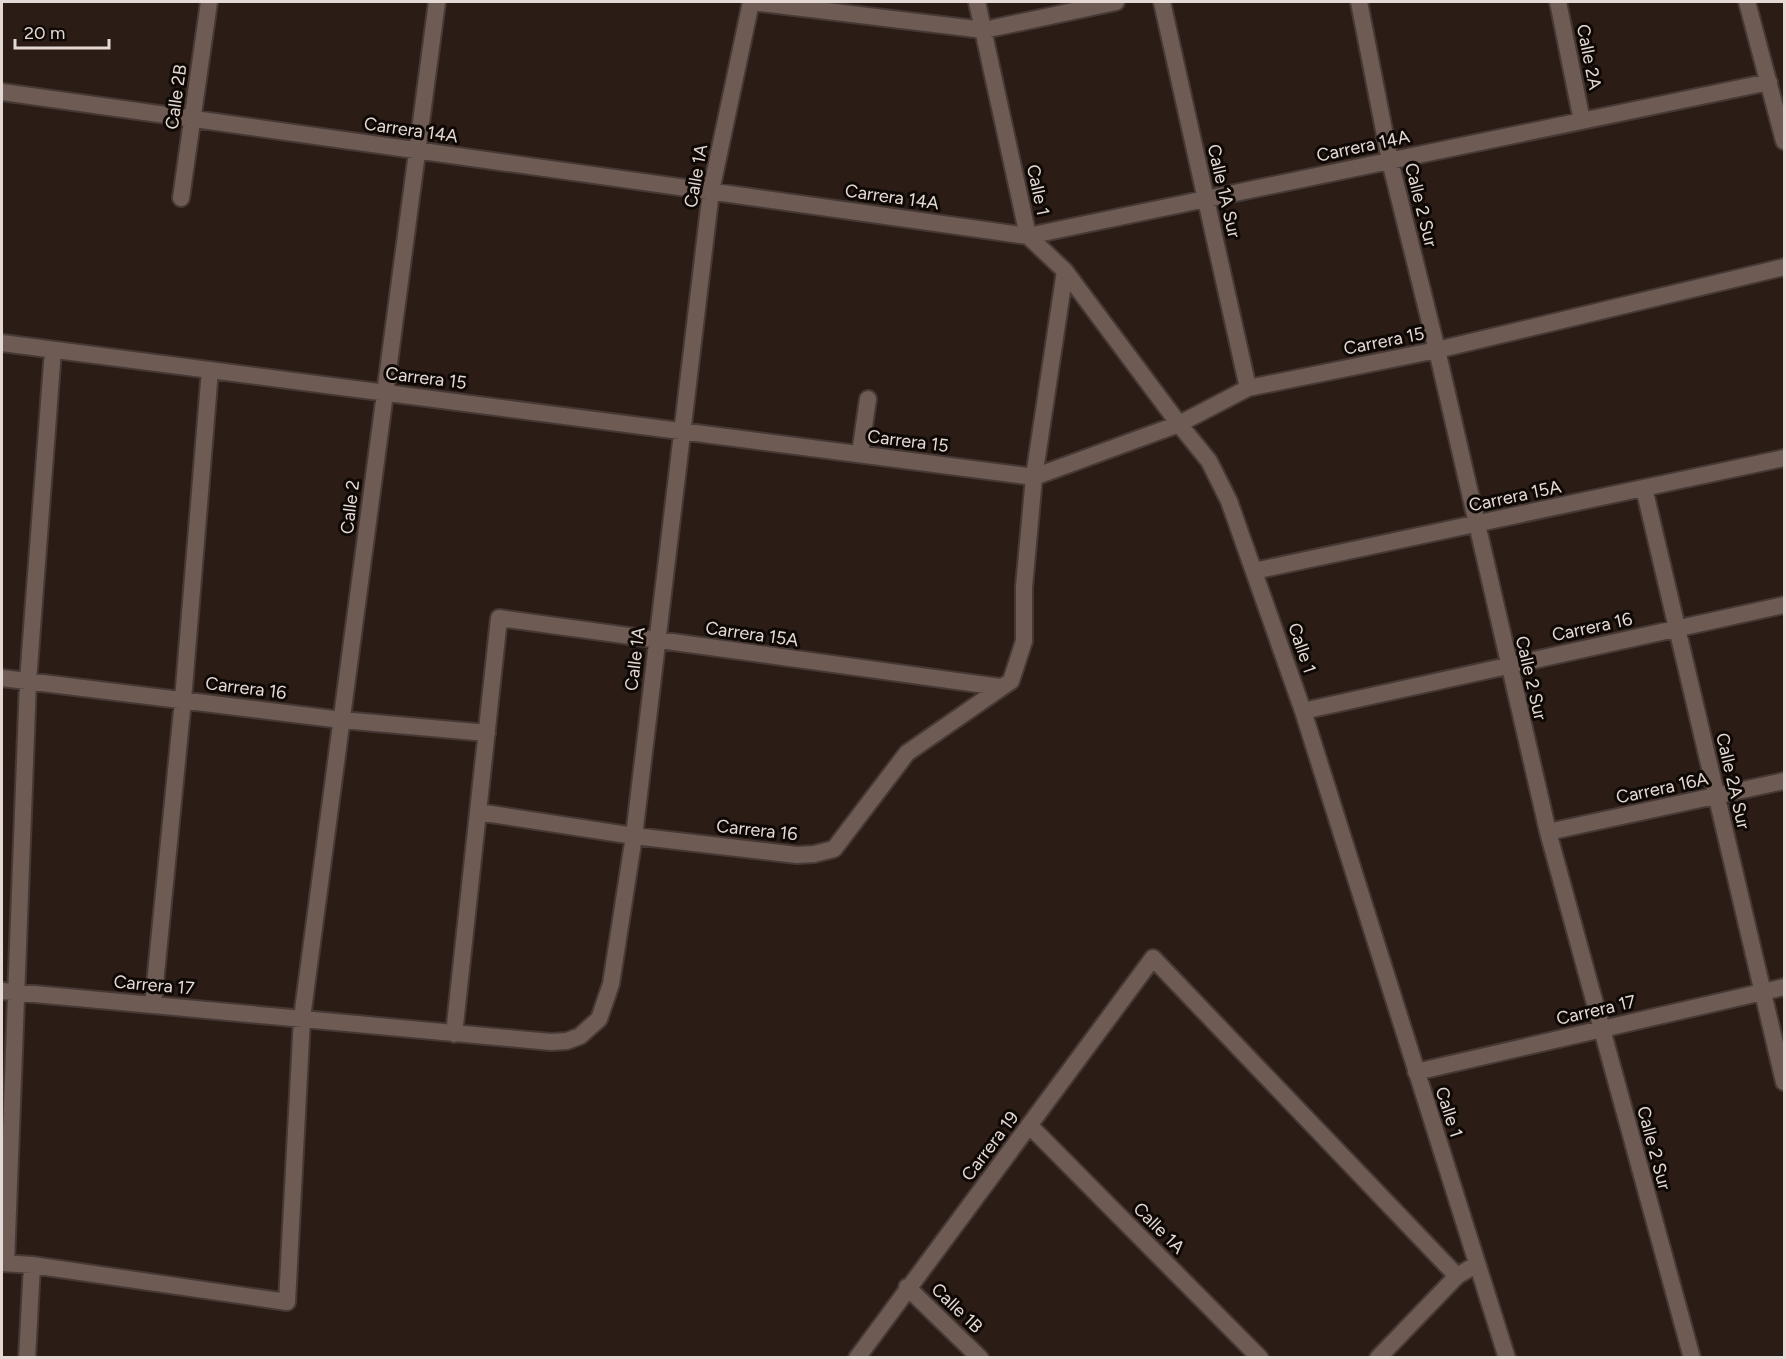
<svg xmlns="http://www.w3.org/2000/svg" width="1786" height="1359" font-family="Figtree,sans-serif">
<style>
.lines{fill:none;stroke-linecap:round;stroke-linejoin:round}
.minor-casing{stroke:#463935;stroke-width:20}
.minor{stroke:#6e5b54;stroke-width:16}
.labels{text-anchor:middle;stroke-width:6;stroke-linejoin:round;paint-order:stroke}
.street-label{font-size:18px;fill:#e4d9d5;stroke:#0f0906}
</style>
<rect width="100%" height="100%" fill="#2c1c16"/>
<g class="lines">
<g class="minor-casing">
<path id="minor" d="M752 2 984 30 1116 2
M977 2 1028 236 1065 271 1179 424 1209 461 1229 501 1303 711 1507 1358
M1162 2 1248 388
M1359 2 1390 161 1437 350 1548 832 1692 1358
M1558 2 1582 121
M1747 2 1784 141
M2 92 1028 236 1769 82
M181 198 209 2
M2 343 1034 477 1179 424 1248 388 1437 350 1784 267
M860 454 868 399
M1644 488 1784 1082
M1254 571 1784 458
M2 678 342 720 487 733
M1303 711 1784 605
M478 812 634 836 797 855 814 854 834 849 907 753 1011 681 1024 641V587L1034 477 1065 271
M1548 832 1784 781
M2 991 551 1042 567 1041 580 1036 599 1019 611 984 634 836 711 191 751 2
M153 1004 183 700 210 370
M454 1034 499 618 1000 687
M1416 1072 1784 987
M1030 1126 1260 1358
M2 1263 32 1265 287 1302 302 1018 437 2
M6 1263 28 681 53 350
M907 1287 980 1358
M27 1358 32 1265
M857 1358 1153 958 1457 1276
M1378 1358 1457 1276 1477 1264"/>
</g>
<use href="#minor" class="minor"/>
</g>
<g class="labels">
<g class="street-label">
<text transform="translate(1589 57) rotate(79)" y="6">Calle 2A</text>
<text transform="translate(176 97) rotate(-82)" y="6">Calle 2B</text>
<text transform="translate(411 130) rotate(8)" y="6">Carrera 14A</text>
<text transform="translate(1363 146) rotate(-12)" y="6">Carrera 14A</text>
<text transform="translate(696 176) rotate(-80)" y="6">Calle 1A</text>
<text transform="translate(1038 190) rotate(78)" y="6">Calle 1</text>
<text transform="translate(1224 191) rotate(77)" y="6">Calle 1A Sur</text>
<text transform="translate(892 197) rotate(8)" y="6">Carrera 14A</text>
<text transform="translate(1421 205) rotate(76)" y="6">Calle 2 Sur</text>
<text transform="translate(1384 341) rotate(-11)" y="6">Carrera 15</text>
<text transform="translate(426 378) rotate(7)" y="6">Carrera 15</text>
<text transform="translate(908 441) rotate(7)" y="6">Carrera 15</text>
<text transform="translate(1515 496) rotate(-12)" y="6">Carrera 15A</text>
<text transform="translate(350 507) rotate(-83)" y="6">Calle 2</text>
<text transform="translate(1592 627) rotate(-12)" y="6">Carrera 16</text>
<text transform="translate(752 634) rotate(8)" y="6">Carrera 15A</text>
<text transform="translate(1302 648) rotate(71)" y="6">Calle 1</text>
<text transform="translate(635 659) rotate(-83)" y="6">Calle 1A</text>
<text transform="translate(1531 678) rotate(77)" y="6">Calle 2 Sur</text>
<text transform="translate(246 688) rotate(7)" y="6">Carrera 16</text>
<text transform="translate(1733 781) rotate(77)" y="6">Calle 2A Sur</text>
<text transform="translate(1662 788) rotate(-12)" y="6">Carrera 16A</text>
<text transform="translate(757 830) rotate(6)" y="6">Carrera 16</text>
<text transform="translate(154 985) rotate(5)" y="6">Carrera 17</text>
<text transform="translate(1596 1010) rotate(-13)" y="6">Carrera 17</text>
<text transform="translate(1449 1112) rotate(72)" y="6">Calle 1</text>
<text transform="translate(990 1146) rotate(-53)" y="6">Carrera 19</text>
<text transform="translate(1654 1148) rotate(75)" y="6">Calle 2 Sur</text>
<text transform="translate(1159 1228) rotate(45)" y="6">Calle 1A</text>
<text transform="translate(957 1308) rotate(44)" y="6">Calle 1B</text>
</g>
</g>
<rect width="1786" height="1359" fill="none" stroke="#e4d9d5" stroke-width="6"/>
<path d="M15 39v9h94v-9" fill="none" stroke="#e4d9d5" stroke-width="3"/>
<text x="24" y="39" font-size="18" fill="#e4d9d5" stroke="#0f0906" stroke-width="4.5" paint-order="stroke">20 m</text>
</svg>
